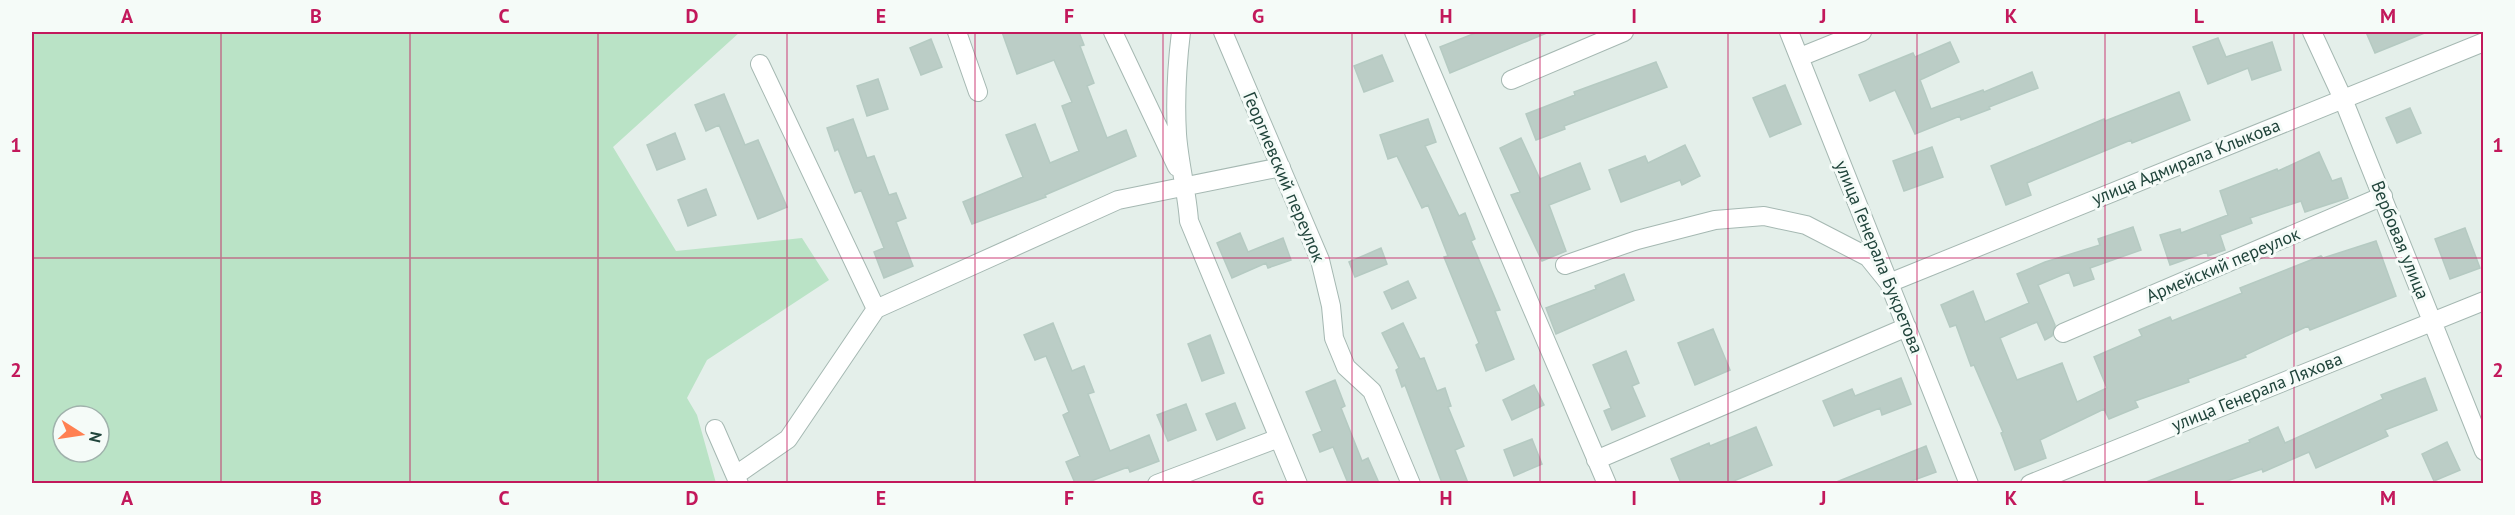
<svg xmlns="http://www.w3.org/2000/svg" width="2515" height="515" font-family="'PT Sans',sans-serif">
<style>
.green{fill:#bae3c6;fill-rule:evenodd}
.building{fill:#bbcdc6;stroke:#b5cac2;stroke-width:1.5}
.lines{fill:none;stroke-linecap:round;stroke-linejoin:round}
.minor-casing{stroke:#a5b8b2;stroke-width:20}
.minor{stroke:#fff;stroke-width:18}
.grid{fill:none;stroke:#c2185b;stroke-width:1.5;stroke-opacity:0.55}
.labels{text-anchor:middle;stroke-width:6;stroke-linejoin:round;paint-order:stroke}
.street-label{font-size:18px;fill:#20443b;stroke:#f5fbf8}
.neatline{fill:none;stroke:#c2185b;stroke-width:2}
.grid-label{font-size:20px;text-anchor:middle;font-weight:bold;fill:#c2185b}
</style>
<rect width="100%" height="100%" fill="#e4efea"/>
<path class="green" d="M32 32H740L613 147 676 251 802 238 829 280 707 360 687 398 697 415 716 483H32ZM63 416H99V452H63Z"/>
<path class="building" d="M1002 32H1079L1084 45 1080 46 1094 83 1087 86 1107 138 1126 130 1136 156 1045 195 1046 197 972 224 963 202 1023 177 1006 135 1035 124 1050 163 1079 151 1062 106 1072 102 1054 60 1017 74Z
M1478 32H1549L1450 73 1440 47Z
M2366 32H2427L2375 53Z
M2218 38 2226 57 2272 42 2281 70 2252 80 2248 68 2208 84 2193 47Z
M931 39 942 67 921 75 910 48Z
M1950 42 1959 62 1920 80 1931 109 1983 90 1984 92 2032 72 2038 88 1989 107 1990 109 1961 120 1960 116 1915 134 1895 90 1870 101 1859 75 1913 53 1915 57Z
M1382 55 1393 81 1364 92 1354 66Z
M1656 62 1667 87 1564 126 1565 129 1536 140 1526 114 1575 95 1574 92Z
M878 79 888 109 867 116 857 86Z
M1785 85 1801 124 1770 137 1753 98Z
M2179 92 2190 120 2132 143 2131 140 2027 183 2031 195 2006 205 1991 166 2104 119 2105 121Z
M724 94 745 145 758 140 787 207 758 219 719 125 706 131 695 105Z
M2410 108 2421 133 2397 143 2386 118Z
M853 119 867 158 874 156 889 195 896 193 906 218 896 222 913 266 884 278 874 252 884 248 861 190 855 193 838 149 835 151 827 128Z
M1428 119 1436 142 1425 146 1459 216 1465 213 1475 239 1471 241 1500 310 1495 311 1514 359 1486 371 1476 345 1479 343 1444 257 1448 256 1428 205 1422 208 1397 156 1388 159 1380 135Z
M675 133 685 159 657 170 647 145Z
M1521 138 1540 179 1580 163 1590 189 1549 205 1566 251 1542 261 1511 195 1520 192 1500 148Z
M1685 145 1700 176 1682 185 1680 180 1621 202 1609 170 1645 156 1648 163Z
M1932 147 1943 177 1904 191 1893 161Z
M2319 152 2332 181 2341 178 2348 198 2305 212 2301 201 2250 218 2252 223 2220 235 2225 250 2208 256 2207 252 2170 265 2160 235 2180 229 2181 233 2228 215 2220 191 2277 169 2278 171Z
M706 189 716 215 688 226 678 200Z
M2133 227 2141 250 2090 268 2094 279 2074 286 2069 272 2038 285 2055 325 2052 336 2045 340 2037 322 2000 338 2017 380 2062 363 2077 402 2107 388 2094 357 2142 336 2139 330 2170 317 2172 321 2242 293 2240 288 2321 256 2323 258 2376 241 2396 296 2310 330 2308 326 2245 355 2246 357 2188 379 2189 382 2135 401 2138 407 2109 419 2104 409 2040 440 2046 458 2015 470 2001 433 2003 432 1974 365 1971 366 1956 325 1950 327 1941 305 1973 291 1985 322 2029 303 2017 274 2045 262 2100 245 2098 239Z
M2465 228 2480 268 2450 279 2435 239Z
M1240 233 1248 252 1283 238 1291 260 1268 268 1266 263 1232 278 1217 243Z
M1381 248 1387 264 1355 277 1349 262Z
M1624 274 1634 300 1556 334 1546 308 1596 289 1595 286Z
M1408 281 1416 298 1392 309 1384 292Z
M1053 323 1072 371 1084 366 1094 392 1088 394 1110 451 1149 435 1159 461 1130 472 1128 467 1086 483H1075L1066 462 1080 456 1063 415 1069 412 1046 356 1035 360 1024 335Z
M1403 323 1420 359 1424 358 1437 391 1445 388 1451 406 1448 407 1464 446 1455 450 1468 483H1442L1405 385 1402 387 1396 370 1399 368 1382 333Z
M1713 329 1730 370 1695 385 1678 343Z
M1210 335 1224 373 1202 381 1188 344Z
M1626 351 1639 383 1632 386 1645 416 1612 430 1604 411 1611 408 1593 365Z
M1901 378 1911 404 1882 415 1880 408 1834 426 1823 401 1852 389 1855 396Z
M2425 378 2437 410 2385 430 2388 436 2316 468 2309 452 2263 472 2262 469 2221 483H2147L2146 482 2250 442 2249 440 2278 427 2285 443 2383 399 2381 395Z
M1335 380 1345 406 1341 408 1362 461 1368 458 1379 483H1348L1333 447 1320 452 1313 435 1322 431 1306 392Z
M1534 385 1544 405 1512 420 1503 400Z
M1235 403 1245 428 1217 440 1206 414Z
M1186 404 1196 430 1168 441 1157 415Z
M1756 427 1772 465 1729 483H1681L1671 459 1709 443 1710 446Z
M1532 439 1542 464 1514 476 1504 450Z
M2447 442 2460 470 2434 481 2422 454Z
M1926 446 1936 472 1906 483H1834Z"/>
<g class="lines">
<g class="minor-casing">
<path id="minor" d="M957 32 978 92
M1113 32 1177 167
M1181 32C1177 65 1175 100 1177 134 1179 163 1187 192 1189 221L1298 484
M1223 32 1320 260 1331 306 1334 338 1346 367 1372 391 1411 484
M1414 32 1607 484
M1789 32 1969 484
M2312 32 2343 99 2484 451
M1800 57 1862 32
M760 64 876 309
M1511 80 1624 32
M1565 265 1637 240 1715 220 1764 216 1806 225 1868 257 1889 283 2484 42
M2063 333 2383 196
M715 429 739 484
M1596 460 1907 327
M736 475 788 439 876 309 1118 200 1281 167
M1157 484 1279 438
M2030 484 2484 301"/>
</g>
<use href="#minor" class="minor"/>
</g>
<path class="grid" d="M221 32V484M410 32V484M598 32V484M787 32V484M975 32V484M1163 32V484M1352 32V484M1540 32V484M1728 32V484M1917 32V484M2105 32V484M2294 32V484M32 258H2484"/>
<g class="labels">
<g class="street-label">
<text transform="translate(2186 162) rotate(-22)" y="6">улица Адмирала Клыкова</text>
<text transform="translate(1284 177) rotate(67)" y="6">Георгиевский переулок</text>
<text transform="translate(2400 240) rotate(68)" y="6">Вербовая улица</text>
<text transform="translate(1879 257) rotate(68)" y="6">улица Генерала Букретова</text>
<text transform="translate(2223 265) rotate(-23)" y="6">Армейский переулок</text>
<text transform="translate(2257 392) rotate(-22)" y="6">улица Генерала Ляхова</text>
</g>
</g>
<rect width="2515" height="515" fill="none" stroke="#f5fbf8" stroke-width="66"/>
<g transform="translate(81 434) rotate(102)"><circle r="28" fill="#f5fbf8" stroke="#a0b2ac" stroke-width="1.5"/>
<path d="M0-4.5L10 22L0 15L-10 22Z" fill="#ff8052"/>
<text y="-9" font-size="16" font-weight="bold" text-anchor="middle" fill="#20443b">N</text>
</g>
<rect x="33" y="33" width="2449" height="449" class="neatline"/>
<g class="grid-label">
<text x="127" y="23">A</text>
<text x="316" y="23">B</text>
<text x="504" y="23">C</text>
<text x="692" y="23">D</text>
<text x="881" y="23">E</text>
<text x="1069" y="23">F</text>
<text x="1258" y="23">G</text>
<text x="1446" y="23">H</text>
<text x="1634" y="23">I</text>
<text x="1823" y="23">J</text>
<text x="2011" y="23">K</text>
<text x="2199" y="23">L</text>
<text x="2388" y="23">M</text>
<text x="16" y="152">1</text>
<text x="2498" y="152">1</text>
<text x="16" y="377">2</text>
<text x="2498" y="377">2</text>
<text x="127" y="505">A</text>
<text x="316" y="505">B</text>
<text x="504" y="505">C</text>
<text x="692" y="505">D</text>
<text x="881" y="505">E</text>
<text x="1069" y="505">F</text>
<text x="1258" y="505">G</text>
<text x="1446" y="505">H</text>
<text x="1634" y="505">I</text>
<text x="1823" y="505">J</text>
<text x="2011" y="505">K</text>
<text x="2199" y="505">L</text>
<text x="2388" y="505">M</text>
</g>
</svg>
